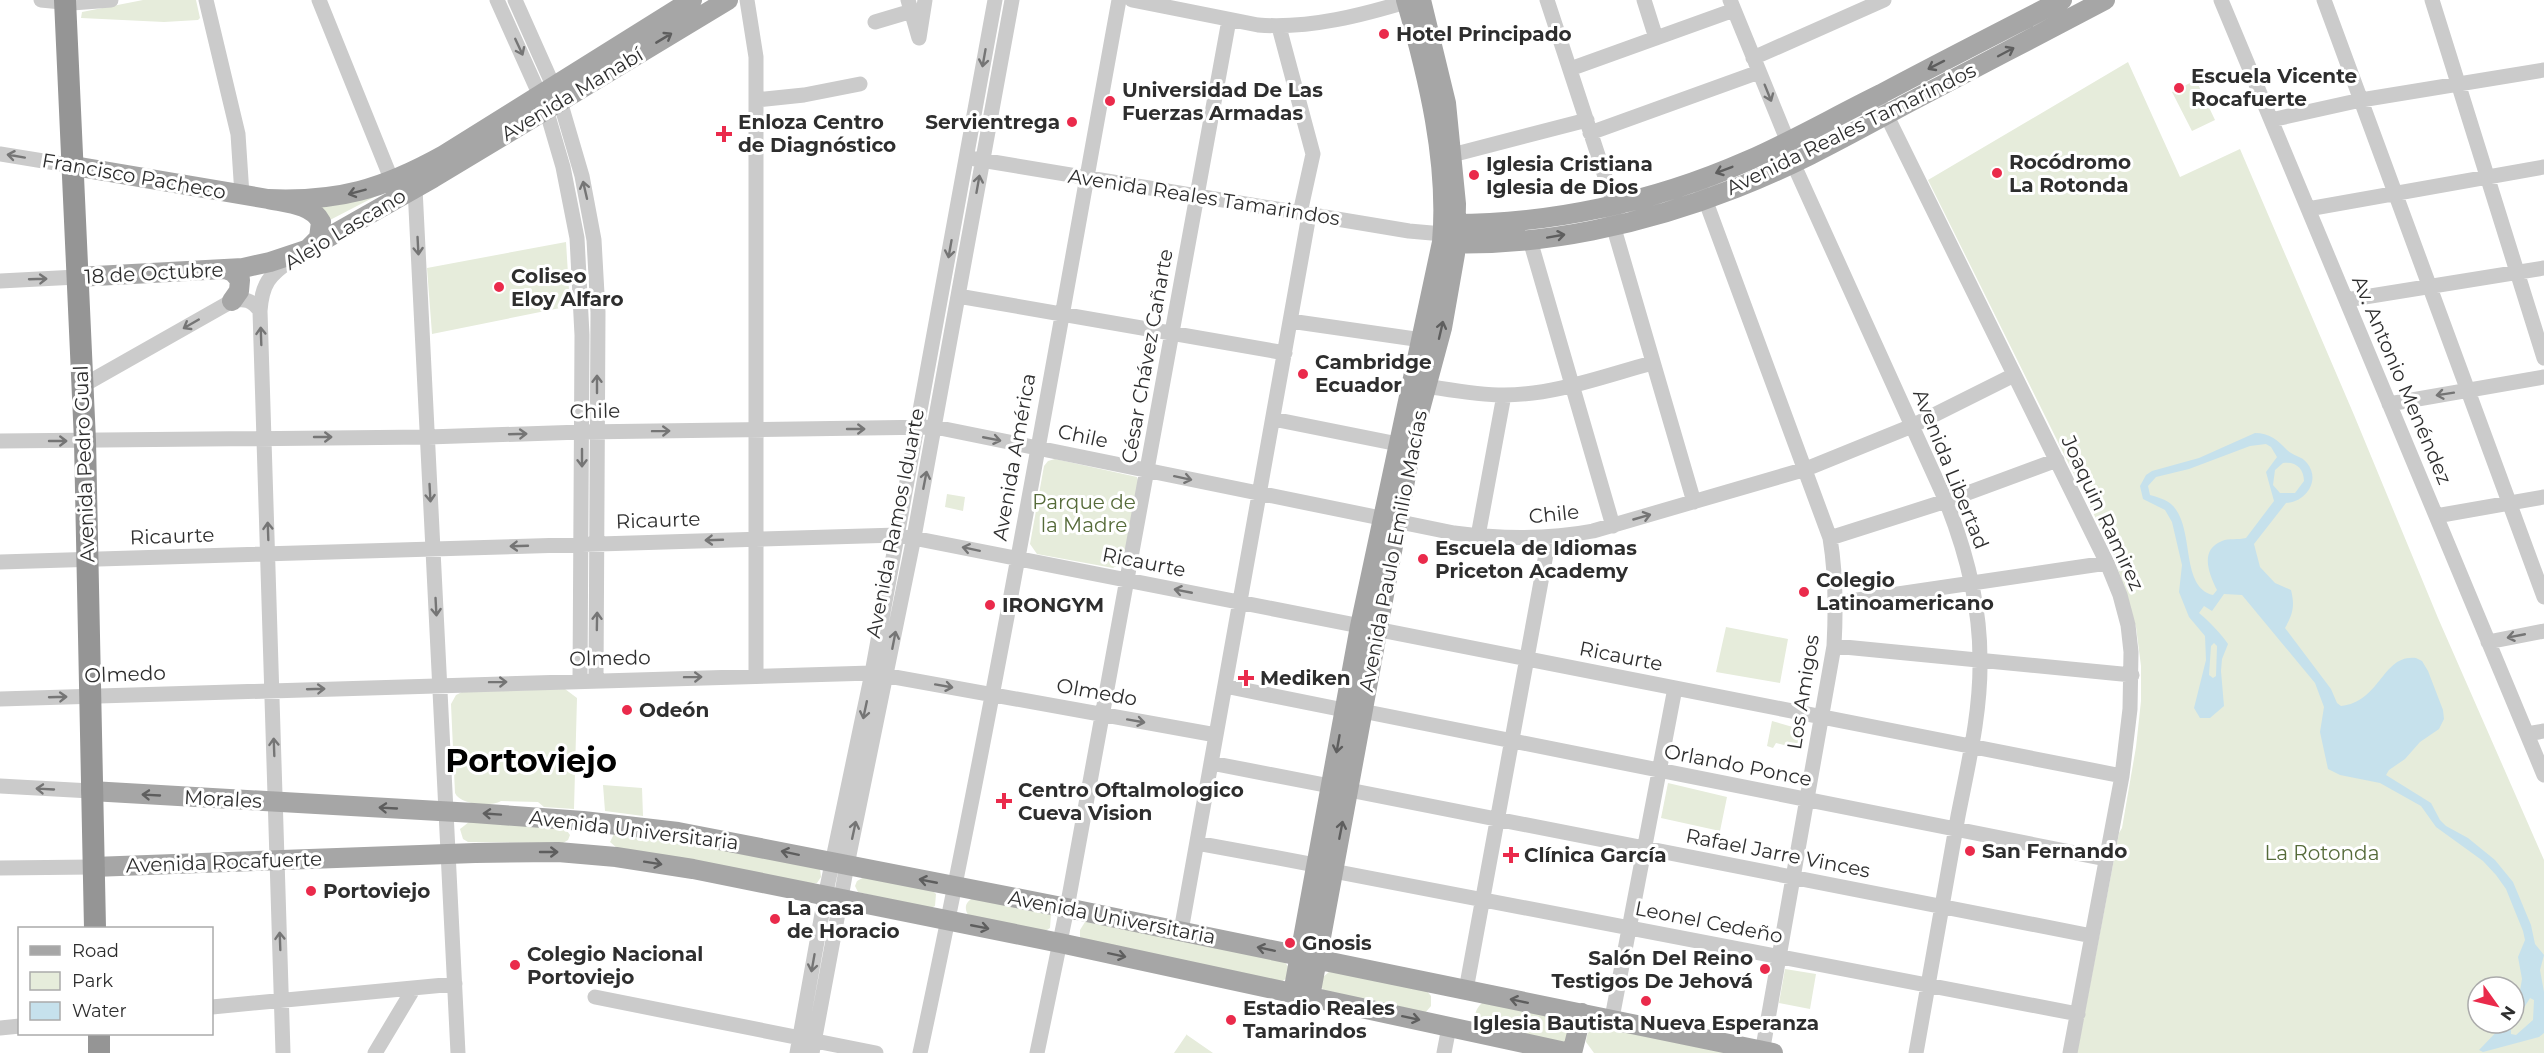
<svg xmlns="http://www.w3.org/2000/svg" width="2544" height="1053" font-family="Montserrat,sans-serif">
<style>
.green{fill:#e6ecdb;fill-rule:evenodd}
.water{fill:#c6e1ec;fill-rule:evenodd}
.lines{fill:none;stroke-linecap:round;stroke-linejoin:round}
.minor{stroke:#cbcbcb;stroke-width:15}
.major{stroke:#a6a6a6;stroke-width:20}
.highway{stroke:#959595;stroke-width:22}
.oneway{stroke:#5e5e5e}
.oneway2{stroke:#757575}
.poi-dot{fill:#ea2a4b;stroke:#fff;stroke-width:2}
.labels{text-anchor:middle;stroke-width:6;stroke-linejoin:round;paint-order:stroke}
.poi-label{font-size:20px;font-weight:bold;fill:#2e2e2e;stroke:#fff;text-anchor:start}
.street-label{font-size:20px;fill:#2e2e2e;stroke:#fff}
.park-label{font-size:20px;fill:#566b3a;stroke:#fff}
.town-label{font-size:32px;font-weight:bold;fill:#000;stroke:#fff}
</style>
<rect width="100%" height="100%" fill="#fff"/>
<path class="green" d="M143 0H196L200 18 198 20 164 22 81 18 82 12Z
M2128 62 2180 177 2240 149 2354 415 2438 618 2544 860V1053H2077L2119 833 2122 828 2136 747 2141 701V666L2136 627 2113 553 1928 180ZM2478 987H2514V1023H2478Z
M2196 80 2215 120 2192 131 2172 92Z
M382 193 330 220 318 204Z
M566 242 570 306 432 334 427 268Z
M1055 459 1137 477 1139 484 1123 562 1113 568 1037 554 1030 544 1044 466 1048 461Z
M947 494 965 497 963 511 945 507Z
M1726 627 1788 639 1780 683 1716 672Z
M565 689 577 698 574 809 544 807 538 802 501 801C491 807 460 805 455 793L451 704 456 695 462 692Z
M1772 721 1803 730 1800 749 1776 743 1773 748 1767 746Z
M1668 783 1727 797 1720 831 1661 818Z
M603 785 642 788 643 816 605 811Z
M469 822 565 828 570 835 568 840 563 843 468 842 463 839 460 829Z
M615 832 725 848 820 868 821 877 817 883 808 884 617 848 610 842Z
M866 876 931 889 936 894 935 906 929 909 858 892 855 886 857 881Z
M976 897 1046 911 1051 915 1050 928 1044 932 968 915C963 906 967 900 976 897Z
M1091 921 1283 960 1290 969C1288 978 1285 981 1277 983L1086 941 1080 937V930L1085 922Z
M1785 969 1816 974 1810 1009 1779 1003Z
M1330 971 1426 990 1431 996V1006L1425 1013 1325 992 1322 988V978Z
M1482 1003 1563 1017 1570 1021 1572 1030 1566 1042 1559 1045 1478 1025C1473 1018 1475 1009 1482 1003Z
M1601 1024 1741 1053H1594L1586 1042C1587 1031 1590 1028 1601 1024Z
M1187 1034V1035L1213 1053H1174Z"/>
<path class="water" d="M2255 433C2269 433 2278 440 2287 450 2293 456 2302 456 2307 463 2321 480 2306 502 2286 503L2254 544 2260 567 2275 583 2291 590C2295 606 2293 614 2285 628L2331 689 2337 703 2341 706C2381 702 2382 654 2416 658L2422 661 2428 671 2443 710 2444 719 2439 729 2420 742 2405 759 2389 770 2386 775 2431 803 2440 820 2446 826 2468 838 2495 860 2513 882 2531 925 2535 944 2544 955 2540 970 2544 992V1033L2539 1037 2483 1052 2479 1050 2505 1023H2514V1009L2518 1002 2522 979 2518 957 2525 940 2523 931 2506 889 2496 875 2483 861 2436 827 2421 806 2380 783 2340 775 2328 769 2320 732 2324 707 2315 683 2242 595 2224 594 2212 611 2204 606 2199 613C2208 620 2222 635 2228 644L2222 659 2221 671 2224 706 2210 718H2200L2194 708 2206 660 2205 636 2189 617 2179 592 2182 565 2172 522 2165 510 2143 499 2140 486 2146 475 2152 471 2199 458ZM2266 444 2271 447 2277 457 2266 472 2274 501 2246 538C2238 540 2229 538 2222 541 2199 550 2209 574 2217 590L2213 595C2179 587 2196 526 2171 504 2165 499 2157 497 2150 495L2148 486 2156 477 2189 469 2250 446ZM2283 463C2296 461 2304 469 2304 481L2295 493H2280L2273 485 2275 470ZM2214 643 2217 646 2216 676 2213 678 2209 675 2211 646ZM2530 998 2534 1000 2533 1020 2516 1035 2511 1034V1029Z"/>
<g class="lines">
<path class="minor" d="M41 0 72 3 111 0
M206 0 238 134 242 195
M319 0 392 181 415 188 458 1053
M497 0 546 109 563 167 577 238 582 335 580 680
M515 0 560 101 582 176 594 240 598 312 596 680
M747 0 756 57V676
M908 0 919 38 925 0
M1132 0 1258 25C1310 29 1363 15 1412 0
M1547 0 1614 204 1613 225 1694 502
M1644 0 1656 38
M1730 0 1788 142 1793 163 1946 501C1966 551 1980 604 1980 659 1981 712 1968 765 1958 816 1944 895 1930 974 1916 1053
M2221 0 2544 775
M2324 0 2544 597
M2432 0 2544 358
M875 22 912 11
M1279 27 1313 154 1300 213
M1753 58 1884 0
M1570 69 1734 10
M756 100 804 95 860 84
M1882 106 2107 563 2120 595 2128 625 2131 652 2130 709 2122 776 2070 1053
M2271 120 2361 100 2544 70
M1590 133 1759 72
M0 154 74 166
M1452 155 1587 120
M975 159 1409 231 1443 234
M1702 191 1830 538C1836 574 1836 609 1834 646L1762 1053
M2308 209 2544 167
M1530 240 1613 526
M0 281 77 277
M958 296 1285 353
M2346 300 2544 268
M1290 321 1422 340
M82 386 232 301C245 298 252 300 260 311
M1426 386C1452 390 1478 395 1504 395 1554 395 1604 376 1652 363
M2389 404 2544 377
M1273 419 1398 444
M0 441 428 437 582 432 935 427 1454 533C1501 539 1546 540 1593 531L1806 469 1912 426 2014 375
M2436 516 2544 497
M1478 536 1504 395
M1830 538 1946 501 2057 460
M0 562 898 535 2122 776
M1837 603 2107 563
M2488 642 2544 631
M1834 646 2132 675
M1225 686 1344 710
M0 699 872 673 1216 735
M1362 711 2106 859
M2527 734 2544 731
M1211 763 1330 786
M0 786 91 791
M1349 790 2092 936
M1197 843 1316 865
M0 868 93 867
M1333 871 2078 1014
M1181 931 1309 215
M1466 990 1549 538
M595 997 876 1053
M212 1007 455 984
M1612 1018 1675 688
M0 1028 20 1026
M283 1053 260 311C262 284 269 275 291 260
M375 1053 414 988
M797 1053 825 897 872 673 995 0
M812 1053 847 865 914 537 1012 0
M920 1053C995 704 1055 351 1119 0
M1037 1053 1067 908 1229 20
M1444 1053 1449 1027"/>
<path class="major" d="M74 166 268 199C286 203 312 204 321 222L319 238 309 248
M268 199C338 202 383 189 444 155L692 0
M1447 224C1548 225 1654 202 1747 161 1793 141 1836 116 1881 94 1941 62 2002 31 2062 0
M1443 243C1542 247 1645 224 1736 188 1796 165 1852 133 1908 103 1974 69 2039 34 2105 0
M225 269 233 272 240 280 239 291 232 301
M77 277 243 268 270 262 306 250 433 178 728 0
M91 791 474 813 583 821 678 832 1067 908 1773 1053
M93 867 475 853 558 852 616 857 693 869 1060 943 1570 1053
M1293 993 1360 626 1442 242C1449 163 1428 76 1406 0
M1310 997 1414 432 1442 328 1455 254 1456 204 1446 103 1421 0
M1572 1053 1582 1013"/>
<path class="highway" d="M65 0 85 441 95 928
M99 1034V1053"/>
</g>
<defs><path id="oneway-shaft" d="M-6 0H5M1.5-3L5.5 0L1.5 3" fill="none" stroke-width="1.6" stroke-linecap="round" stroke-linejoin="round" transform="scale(1.5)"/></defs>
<g class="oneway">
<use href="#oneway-shaft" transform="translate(664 38) rotate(-31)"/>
<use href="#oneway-shaft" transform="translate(2006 52) rotate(-28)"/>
<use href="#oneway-shaft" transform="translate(1936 65) rotate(153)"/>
<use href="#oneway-shaft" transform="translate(1724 170) rotate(159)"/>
<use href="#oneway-shaft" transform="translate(357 192) rotate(165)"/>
<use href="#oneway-shaft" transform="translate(1556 236) rotate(-10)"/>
<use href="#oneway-shaft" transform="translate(1441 330) rotate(-77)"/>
<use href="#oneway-shaft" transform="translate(1338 744) rotate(100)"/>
<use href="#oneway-shaft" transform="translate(151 795) rotate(-177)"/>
<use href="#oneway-shaft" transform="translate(388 808) rotate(-177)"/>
<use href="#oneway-shaft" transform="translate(492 814) rotate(-176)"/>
<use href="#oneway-shaft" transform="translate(1341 830) rotate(-79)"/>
<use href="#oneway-shaft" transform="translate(549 852)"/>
<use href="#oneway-shaft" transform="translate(790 853) rotate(-168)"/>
<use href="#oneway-shaft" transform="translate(653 863) rotate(9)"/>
<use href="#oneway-shaft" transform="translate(928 881) rotate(-169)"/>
<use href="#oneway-shaft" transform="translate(980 927) rotate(11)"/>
<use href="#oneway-shaft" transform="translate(1266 949) rotate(-168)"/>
<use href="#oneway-shaft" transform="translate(1117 955) rotate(12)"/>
<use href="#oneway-shaft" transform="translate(1519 1001) rotate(-168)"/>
<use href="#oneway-shaft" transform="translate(1411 1018) rotate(12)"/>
</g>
<g class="oneway2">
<use href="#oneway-shaft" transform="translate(519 47) rotate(65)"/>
<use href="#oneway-shaft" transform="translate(984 58) rotate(100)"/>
<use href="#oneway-shaft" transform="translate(1768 93) rotate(68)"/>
<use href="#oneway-shaft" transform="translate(16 156) rotate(-170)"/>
<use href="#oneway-shaft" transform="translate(978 184) rotate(-80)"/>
<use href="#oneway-shaft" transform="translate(585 190) rotate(-103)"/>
<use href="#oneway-shaft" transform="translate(418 246) rotate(87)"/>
<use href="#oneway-shaft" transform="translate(950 249) rotate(100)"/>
<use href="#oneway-shaft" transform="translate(38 279) rotate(-2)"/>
<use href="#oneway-shaft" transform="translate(191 324) rotate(150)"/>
<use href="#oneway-shaft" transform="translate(261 336) rotate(-92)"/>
<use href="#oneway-shaft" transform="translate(597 384) rotate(-90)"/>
<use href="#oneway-shaft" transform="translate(2445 394) rotate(171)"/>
<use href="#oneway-shaft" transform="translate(856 429)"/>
<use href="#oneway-shaft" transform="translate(661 431) rotate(-1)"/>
<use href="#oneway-shaft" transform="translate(518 434) rotate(-2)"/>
<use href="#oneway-shaft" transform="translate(323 437)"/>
<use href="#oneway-shaft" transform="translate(992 439) rotate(11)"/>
<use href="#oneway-shaft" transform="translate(58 441)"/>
<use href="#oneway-shaft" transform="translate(582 458) rotate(90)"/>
<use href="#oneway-shaft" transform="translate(1183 478) rotate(12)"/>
<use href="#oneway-shaft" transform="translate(925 480) rotate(-79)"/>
<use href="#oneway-shaft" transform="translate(430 493) rotate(87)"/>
<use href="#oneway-shaft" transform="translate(1642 517) rotate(-16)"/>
<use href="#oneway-shaft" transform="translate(268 531) rotate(-92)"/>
<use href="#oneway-shaft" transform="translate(714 540) rotate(178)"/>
<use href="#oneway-shaft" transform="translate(519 546) rotate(178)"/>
<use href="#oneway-shaft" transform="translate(971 549) rotate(-168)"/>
<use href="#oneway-shaft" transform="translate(1183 591) rotate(-169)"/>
<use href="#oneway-shaft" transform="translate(436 607) rotate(87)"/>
<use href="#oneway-shaft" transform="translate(597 621) rotate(-89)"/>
<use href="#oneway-shaft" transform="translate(2516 636) rotate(169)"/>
<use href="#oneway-shaft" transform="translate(894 640) rotate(-79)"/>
<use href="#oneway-shaft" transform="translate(693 677) rotate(-1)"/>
<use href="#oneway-shaft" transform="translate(498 682) rotate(-1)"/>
<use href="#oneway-shaft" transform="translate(944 686) rotate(10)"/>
<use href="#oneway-shaft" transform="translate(316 689) rotate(-2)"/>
<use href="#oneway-shaft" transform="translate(58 697) rotate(-2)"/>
<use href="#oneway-shaft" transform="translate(865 710) rotate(102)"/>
<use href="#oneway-shaft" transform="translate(1136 721) rotate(10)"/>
<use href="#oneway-shaft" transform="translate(274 747) rotate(-92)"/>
<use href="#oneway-shaft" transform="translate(45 789) rotate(-177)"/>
<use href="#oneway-shaft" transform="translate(854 830) rotate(-78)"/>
<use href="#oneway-shaft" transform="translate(280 941) rotate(-92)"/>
<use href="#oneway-shaft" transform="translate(813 963) rotate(100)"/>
</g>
<g class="poi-dot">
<circle cx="1384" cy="34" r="6"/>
<circle cx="2179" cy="88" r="6"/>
<circle cx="1110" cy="101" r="6"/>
<circle cx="1072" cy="122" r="6"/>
<path d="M721 125h6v6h6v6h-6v6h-6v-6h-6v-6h6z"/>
<circle cx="1997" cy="173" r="6"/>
<circle cx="1474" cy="175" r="6"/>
<circle cx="499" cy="287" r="6"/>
<circle cx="1303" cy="374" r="6"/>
<circle cx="1423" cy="559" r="6"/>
<circle cx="1804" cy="592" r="6"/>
<circle cx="990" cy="605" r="6"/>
<path d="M1243 669h6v6h6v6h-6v6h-6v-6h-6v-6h6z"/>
<circle cx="627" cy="710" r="6"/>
<path d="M1001 792h6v6h6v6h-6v6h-6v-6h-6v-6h6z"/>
<circle cx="1970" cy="851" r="6"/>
<path d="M1508 846h6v6h6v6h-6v6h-6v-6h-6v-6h6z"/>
<circle cx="311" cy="891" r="6"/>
<circle cx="775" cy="919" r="6"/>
<circle cx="1290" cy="943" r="6"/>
<circle cx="515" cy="965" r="6"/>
<circle cx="1765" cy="969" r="6"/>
<circle cx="1646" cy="1001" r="6"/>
<circle cx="1231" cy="1020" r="6"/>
</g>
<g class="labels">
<g class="poi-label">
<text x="1396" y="41">Hotel Principado</text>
<text x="2191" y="83">Escuela Vicente<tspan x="2191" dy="23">Rocafuerte</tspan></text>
<text x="1122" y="97">Universidad De Las<tspan x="1122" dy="23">Fuerzas Armadas</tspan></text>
<text x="738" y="129">Enloza Centro<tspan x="738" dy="23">de Diagnóstico</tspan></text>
<text x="1060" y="129" text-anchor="end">Servientrega</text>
<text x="2009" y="169">Rocódromo<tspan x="2009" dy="23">La Rotonda</tspan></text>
<text x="1486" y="171">Iglesia Cristiana<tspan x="1486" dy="23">Iglesia de Dios</tspan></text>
<text x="511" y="283">Coliseo<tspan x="511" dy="23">Eloy Alfaro</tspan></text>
<text x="1315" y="369">Cambridge<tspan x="1315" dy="23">Ecuador</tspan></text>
<text x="1435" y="555">Escuela de Idiomas<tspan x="1435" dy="23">Priceton Academy</tspan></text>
<text x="1816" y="587">Colegio<tspan x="1816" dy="23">Latinoamericano</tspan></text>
<text x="1002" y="612">IRONGYM</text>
<text x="1260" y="685">Mediken</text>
<text x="639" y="717">Odeón</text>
<text x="1018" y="797">Centro Oftalmologico<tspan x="1018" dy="23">Cueva Vision</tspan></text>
<text x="1982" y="858">San Fernando</text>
<text x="1524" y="862">Clínica García</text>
<text x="323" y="898">Portoviejo</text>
<text x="787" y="915">La casa<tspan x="787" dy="23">de Horacio</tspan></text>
<text x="1302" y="950">Gnosis</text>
<text x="527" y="961">Colegio Nacional<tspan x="527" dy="23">Portoviejo</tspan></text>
<text x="1753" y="965" text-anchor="end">Salón Del Reino<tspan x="1753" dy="23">Testigos De Jehová</tspan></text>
<text x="1243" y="1015">Estadio Reales<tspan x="1243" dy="23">Tamarindos</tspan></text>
<text x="1646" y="1030" text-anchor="middle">Iglesia Bautista Nueva Esperanza</text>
</g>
<g class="street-label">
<text transform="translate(572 94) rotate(-31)" y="7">Avenida Manabí</text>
<text transform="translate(1851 129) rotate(-26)" y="7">Avenida Reales Tamarindos</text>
<text transform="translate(134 176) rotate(10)" y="7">Francisco Pacheco</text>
<text transform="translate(1204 197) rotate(9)" y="7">Avenida Reales Tamarindos</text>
<text transform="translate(345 229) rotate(-31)" y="7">Alejo Lascano</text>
<text transform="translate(154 273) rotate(-3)" y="7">18 de Octubre</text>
<text transform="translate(1147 356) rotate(-80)" y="7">César Chávez Cañarte</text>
<text transform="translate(2402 380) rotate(67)" y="7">Av. Antonio Menéndez</text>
<text transform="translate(595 411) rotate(-1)" y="7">Chile</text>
<text transform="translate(1083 436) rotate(12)" y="7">Chile</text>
<text transform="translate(1014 457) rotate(-80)" y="7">Avenida América</text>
<text transform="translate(84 464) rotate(-92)" y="7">Avenida Pedro Gual</text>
<text transform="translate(1951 469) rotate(68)" y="7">Avenida Libertad</text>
<text transform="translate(2103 513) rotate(65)" y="7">Joaquin Ramirez</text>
<text transform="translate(1554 514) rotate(-6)" y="7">Chile</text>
<text transform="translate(658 520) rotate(-2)" y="7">Ricaurte</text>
<text transform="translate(895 523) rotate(-79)" y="7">Avenida Ramos Iduarte</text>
<text transform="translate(172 536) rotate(-2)" y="7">Ricaurte</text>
<text transform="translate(1393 551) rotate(-79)" y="7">Avenida Paulo Emilio Macías</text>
<text transform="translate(1144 562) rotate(11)" y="7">Ricaurte</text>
<text transform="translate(1621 656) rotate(11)" y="7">Ricaurte</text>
<text transform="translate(610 658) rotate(-1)" y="7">Olmedo</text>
<text transform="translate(125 674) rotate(-2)" y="7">Olmedo</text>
<text transform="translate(1097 692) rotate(10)" y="7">Olmedo</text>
<text transform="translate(1803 692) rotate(-81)" y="7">Los Amigos</text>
<text transform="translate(1738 765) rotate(11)" y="7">Orlando Ponce</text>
<text transform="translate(223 799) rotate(3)" y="7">Morales</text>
<text transform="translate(634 830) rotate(7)" y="7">Avenida Universitaria</text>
<text transform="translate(1778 853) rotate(11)" y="7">Rafael Jarre Vinces</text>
<text transform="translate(224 862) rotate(-2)" y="7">Avenida Rocafuerte</text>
<text transform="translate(1112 917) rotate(11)" y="7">Avenida Universitaria</text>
<text transform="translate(1709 922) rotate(11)" y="7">Leonel Cedeño</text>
</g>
<g class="park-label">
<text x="1084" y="509">Parque de<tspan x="1084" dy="23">la Madre</tspan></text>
<text x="2322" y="860">La Rotonda</text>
</g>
<g class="town-label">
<text x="531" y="772">Portoviejo</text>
</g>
</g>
<rect x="18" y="927" width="195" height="108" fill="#ffffff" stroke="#ababab" stroke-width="1.5"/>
<rect x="30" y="946" width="30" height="9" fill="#a6a6a6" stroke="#ababab" stroke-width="1.5"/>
<text x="72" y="957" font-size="18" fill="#2e2e2e">Road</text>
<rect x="30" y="972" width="30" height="18" fill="#e6ecdb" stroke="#ababab" stroke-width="1.5"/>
<text x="72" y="987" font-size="18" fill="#2e2e2e">Park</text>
<rect x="30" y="1002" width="30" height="18" fill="#c6e1ec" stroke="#ababab" stroke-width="1.5"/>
<text x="72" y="1017" font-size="18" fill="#2e2e2e">Water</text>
<g transform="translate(2496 1005) rotate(124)"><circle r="28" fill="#ffffff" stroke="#ababab" stroke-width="1.5"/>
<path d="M0-4.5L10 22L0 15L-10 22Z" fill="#ea2a4b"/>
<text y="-9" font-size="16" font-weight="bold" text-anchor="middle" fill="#2e2e2e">N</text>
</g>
</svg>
